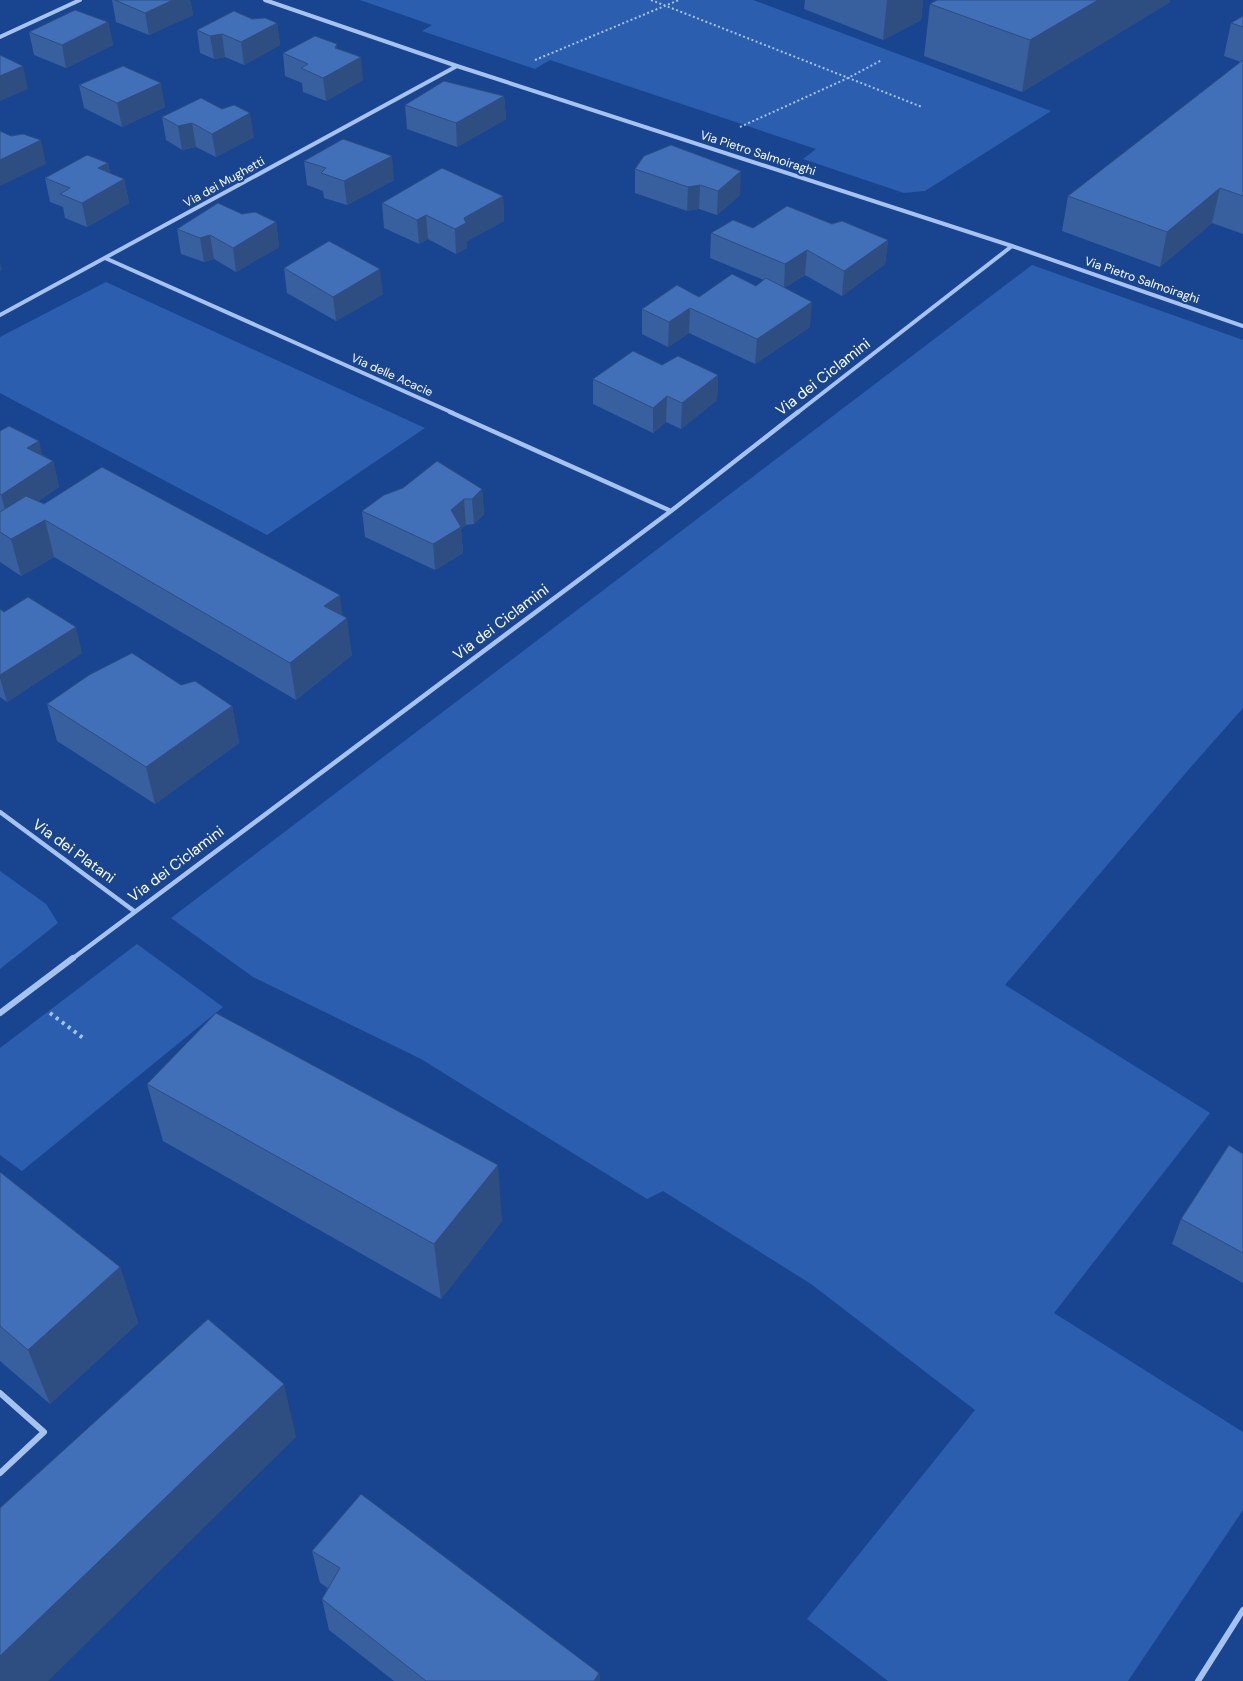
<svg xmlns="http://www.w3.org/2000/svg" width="1243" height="1681" font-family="'DM Sans',sans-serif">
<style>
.green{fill:#2b5eae}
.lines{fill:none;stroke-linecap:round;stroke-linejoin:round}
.path-far1{stroke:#a6c3ef;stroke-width:2;stroke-dasharray:2 2.5;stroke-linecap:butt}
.path{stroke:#a6c3ef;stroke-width:4;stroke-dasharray:3 4.5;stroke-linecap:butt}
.minor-far2{stroke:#a6c3ef;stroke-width:4}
.minor-far1{stroke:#a6c3ef;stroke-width:4.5}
.minor{stroke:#a6c3ef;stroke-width:6}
.wall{fill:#385f9e}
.shaded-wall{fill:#2e4e81}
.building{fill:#416fb8;stroke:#2e4e81}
.labels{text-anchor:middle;stroke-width:4.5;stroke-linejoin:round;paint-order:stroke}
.far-street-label{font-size:12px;fill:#fff;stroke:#194590}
.street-label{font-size:15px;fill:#fff;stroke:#194590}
</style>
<rect width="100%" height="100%" fill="#194590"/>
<path class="green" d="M360 0H753L1051 111 925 191 904 193 803 159 816 149 550 60 535 69 422 31 432 25Z
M1032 265 1243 340V708L1190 768 1005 985 1210 1113 1054 1313 1243 1432V1510L1128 1681H888L807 1619 975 1410 811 1284 663 1191 647 1199 421 1059 253 977 171 918Z
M106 282 425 428 267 535 0 393V337Z
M0 871 46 904 58 923 0 969Z
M137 944 223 1007 22 1171 0 1155V1048Z"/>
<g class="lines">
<path class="path-far1" d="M651 0 922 107
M535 60 679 0
M740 127 848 78 882 60"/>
<path class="path" d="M50 1013 83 1038"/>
<path class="minor-far2" d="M265 0 457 66 1012 246 1243 326
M0 37 80 0
M105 258 453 413
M0 315 457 66
M797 413 1012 246"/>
<path class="minor-far1" d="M450 412 671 511
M0 812 134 911
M72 959 671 511 798 412"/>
<path class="minor" d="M0 1013 73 958
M0 1393 44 1432 0 1473
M1198 1681 1243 1610"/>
</g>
<path class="wall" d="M112 0H190L193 15 149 35 116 22Z
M805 0H923L921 20 883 40 804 9Z
M937 0H1170V2L1022 92 924 56 930 4Z
M234 11 252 19 265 18 277 23 280 45 244 65 225 57 214 59 200 53 197 30Z
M1243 16V234L1212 223 1160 267 1062 231 1068 196 1241 62 1224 56 1231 23Z
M108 22 113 45 66 68 34 55 29 32Z
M338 49 363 80 326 101 303 92 302 83 285 76 283 53Z
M79 85 165 107 122 127 84 108Z
M504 96 506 119 457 147 407 129 405 105Z
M222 109 254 137 216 157 196 147 182 150 166 140 162 117Z
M644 156 740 195 717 215 699 209 687 211 635 193V169Z
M304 161 394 180 347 205 324 198 323 191 307 185Z
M108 163 110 173 124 179 129 203 87 227 65 218 63 207 50 202 45 178Z
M503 196 504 221 467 241V248L456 254 428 239 419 244 384 228 382 203Z
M242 214 276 222 279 247 236 272 214 259 204 262 181 254 177 229Z
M832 224 888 240 885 264 842 296 805 275 784 288 810 327 755 364 689 333 668 347 642 334V309L756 286 764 280 710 258 711 233 753 228Z
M284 268 383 294 336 321 287 293Z
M662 365 718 375 717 400 681 429 666 422 653 433 593 404V379Z
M0 431 53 461 59 487 38 501 342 615 352 655 296 700 54 557 21 576 0 562Z
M482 489 484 514 474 524 466 525 461 529 463 553 435 570 365 537 362 511Z
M0 609 4 612 82 653 7 702 0 697Z
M181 685 232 706 239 743 155 804 57 741 47 704Z
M147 1084 502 1221 441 1299 163 1141Z
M1243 1154V1283L1172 1244 1181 1219Z
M0 1172 120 1267 138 1323 50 1404 0 1361Z
M312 1551 599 1673 600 1681H394L329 1630 322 1599 328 1588 320 1583Z"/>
<path class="shaded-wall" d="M173 0H190L193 15 149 35 145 13Z
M887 0H923L921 20 883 40Z
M1098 0H1170V2L1022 92 1030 40Z
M108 22 113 45 66 68 62 45Z
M277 23 280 45 244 65 241 42Z
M222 34 225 57 214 59 210 36Z
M337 44 339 67 361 57 363 80 326 101 323 78Z
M23 66 28 89 0 101V76Z
M161 83 165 107 122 127 117 103Z
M504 96 506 119 457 147 456 123Z
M250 113 254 137 216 157 212 134Z
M192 123 196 147 182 150 178 126Z
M41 140 46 164 0 186V160Z
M392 156 394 180 347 205 344 181Z
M108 163 112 186 124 179 129 203 87 227 82 203 98 168Z
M741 171 740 195 717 215 718 191Z
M700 185 699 209 687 211 688 187Z
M1220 188 1212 223 1160 267 1167 232Z
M503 196 504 221 467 241V248L456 254 455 229 464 218Z
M426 215 428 239 419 244 417 220Z
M276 222 279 247 236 272 233 248Z
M210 235 214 259 204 262 200 238Z
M888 240 885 264 842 296 844 271Z
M807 250 805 275 784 288 785 264Z
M0 262 2 270 0 271Z
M380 269 383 294 336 321 333 297Z
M812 302 810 327 755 364 757 339Z
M690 308 689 333 668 347 669 322Z
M718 375 717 400 681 429 682 403Z
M667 396 666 422 653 433V408Z
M39 441 45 467 53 461 59 487 8 520 1 495 27 448Z
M482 489 484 514 474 524 472 499Z
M464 499 466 525 461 529 463 553 435 570 433 544 451 510Z
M45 520 54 557 21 576 11 539Z
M340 595 343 622 347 618 352 655 296 700 290 663 324 606Z
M76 627 82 653 7 702 0 678V675Z
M232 706 239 743 155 804 146 767Z
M498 1165 502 1221 441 1299 434 1244Z
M120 1267 138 1323 50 1404 28 1350Z
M284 1384 296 1437 48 1681H0V1656Z
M599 1673 600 1681H594Z"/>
<path class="building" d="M115 0H173L145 13Z
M937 0H1098L1030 40 930 4Z
M75 10 108 22 62 45 29 32Z
M234 11 252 19 265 18 277 23 241 42 222 34 210 36 197 30Z
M1243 16V27L1231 23Z
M315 36 337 44 335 48 361 57 323 78 301 68 308 64 283 53Z
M0 55 23 66 0 76Z
M1243 60V196L1220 188 1167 232 1068 196Z
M123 66 161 83 117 103 79 85Z
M444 81 504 96 456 123 405 105Z
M201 98 222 109 234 105 250 113 212 134 192 123 178 126 162 117Z
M0 131 11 136 23 134 41 140 0 160Z
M343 139 392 156 344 181 321 173 326 168 304 161Z
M671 145 741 171 718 191 700 185 688 187 635 169 644 156Z
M87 155 108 163 98 168 124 179 82 203 60 194 70 188 45 178Z
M442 168 503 196 464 218 466 223 455 229 426 215 417 220 382 203Z
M218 203 242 214 255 212 276 222 233 248 210 235 200 238 177 229Z
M787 206 832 224 842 221 888 240 844 271 807 250 785 264 711 233 733 220 753 228Z
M329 241 380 269 333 297 284 268Z
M732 274 756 286 766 278 812 302 757 339 690 308 669 322 642 309 677 285 699 297Z
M633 351 662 365 678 356 718 375 682 403 667 396 653 408 593 379Z
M9 426 39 441 27 448 53 461 1 495 0 494V431Z
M437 461 482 489 472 499H464L451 510 461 527 433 544 362 511 384 495 403 488Z
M102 467 340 595 324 606 347 618 290 663 45 520 11 539 0 532V512L26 496 44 504Z
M28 597 76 627 0 675V609L4 612Z
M132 653 181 685 195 681 232 706 146 767 47 704 89 675Z
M216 1013 498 1165 434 1244 147 1084Z
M1229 1145 1243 1154V1253L1181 1219Z
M0 1172 120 1267 28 1350 0 1326Z
M208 1319 284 1384 0 1656V1508Z
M361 1494 599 1673 594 1681H426L322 1599 340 1568 312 1551Z"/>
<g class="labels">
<g class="far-street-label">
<text transform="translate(758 153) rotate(18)" y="4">Via Pietro Salmoiraghi</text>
<text transform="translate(224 182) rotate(-29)" y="4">Via dei Mughetti</text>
<text transform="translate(1142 280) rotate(19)" y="4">Via Pietro Salmoiraghi</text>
<text transform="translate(392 375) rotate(24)" y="4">Via delle Acacie</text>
</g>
<g class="street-label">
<text transform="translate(823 377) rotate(-38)" y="5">Via dei Ciclamini</text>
<text transform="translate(501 622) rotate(-37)" y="5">Via dei Ciclamini</text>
<text transform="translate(74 851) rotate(36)" y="5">Via dei Platani</text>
<text transform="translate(176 864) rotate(-37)" y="5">Via dei Ciclamini</text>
</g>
</g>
</svg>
